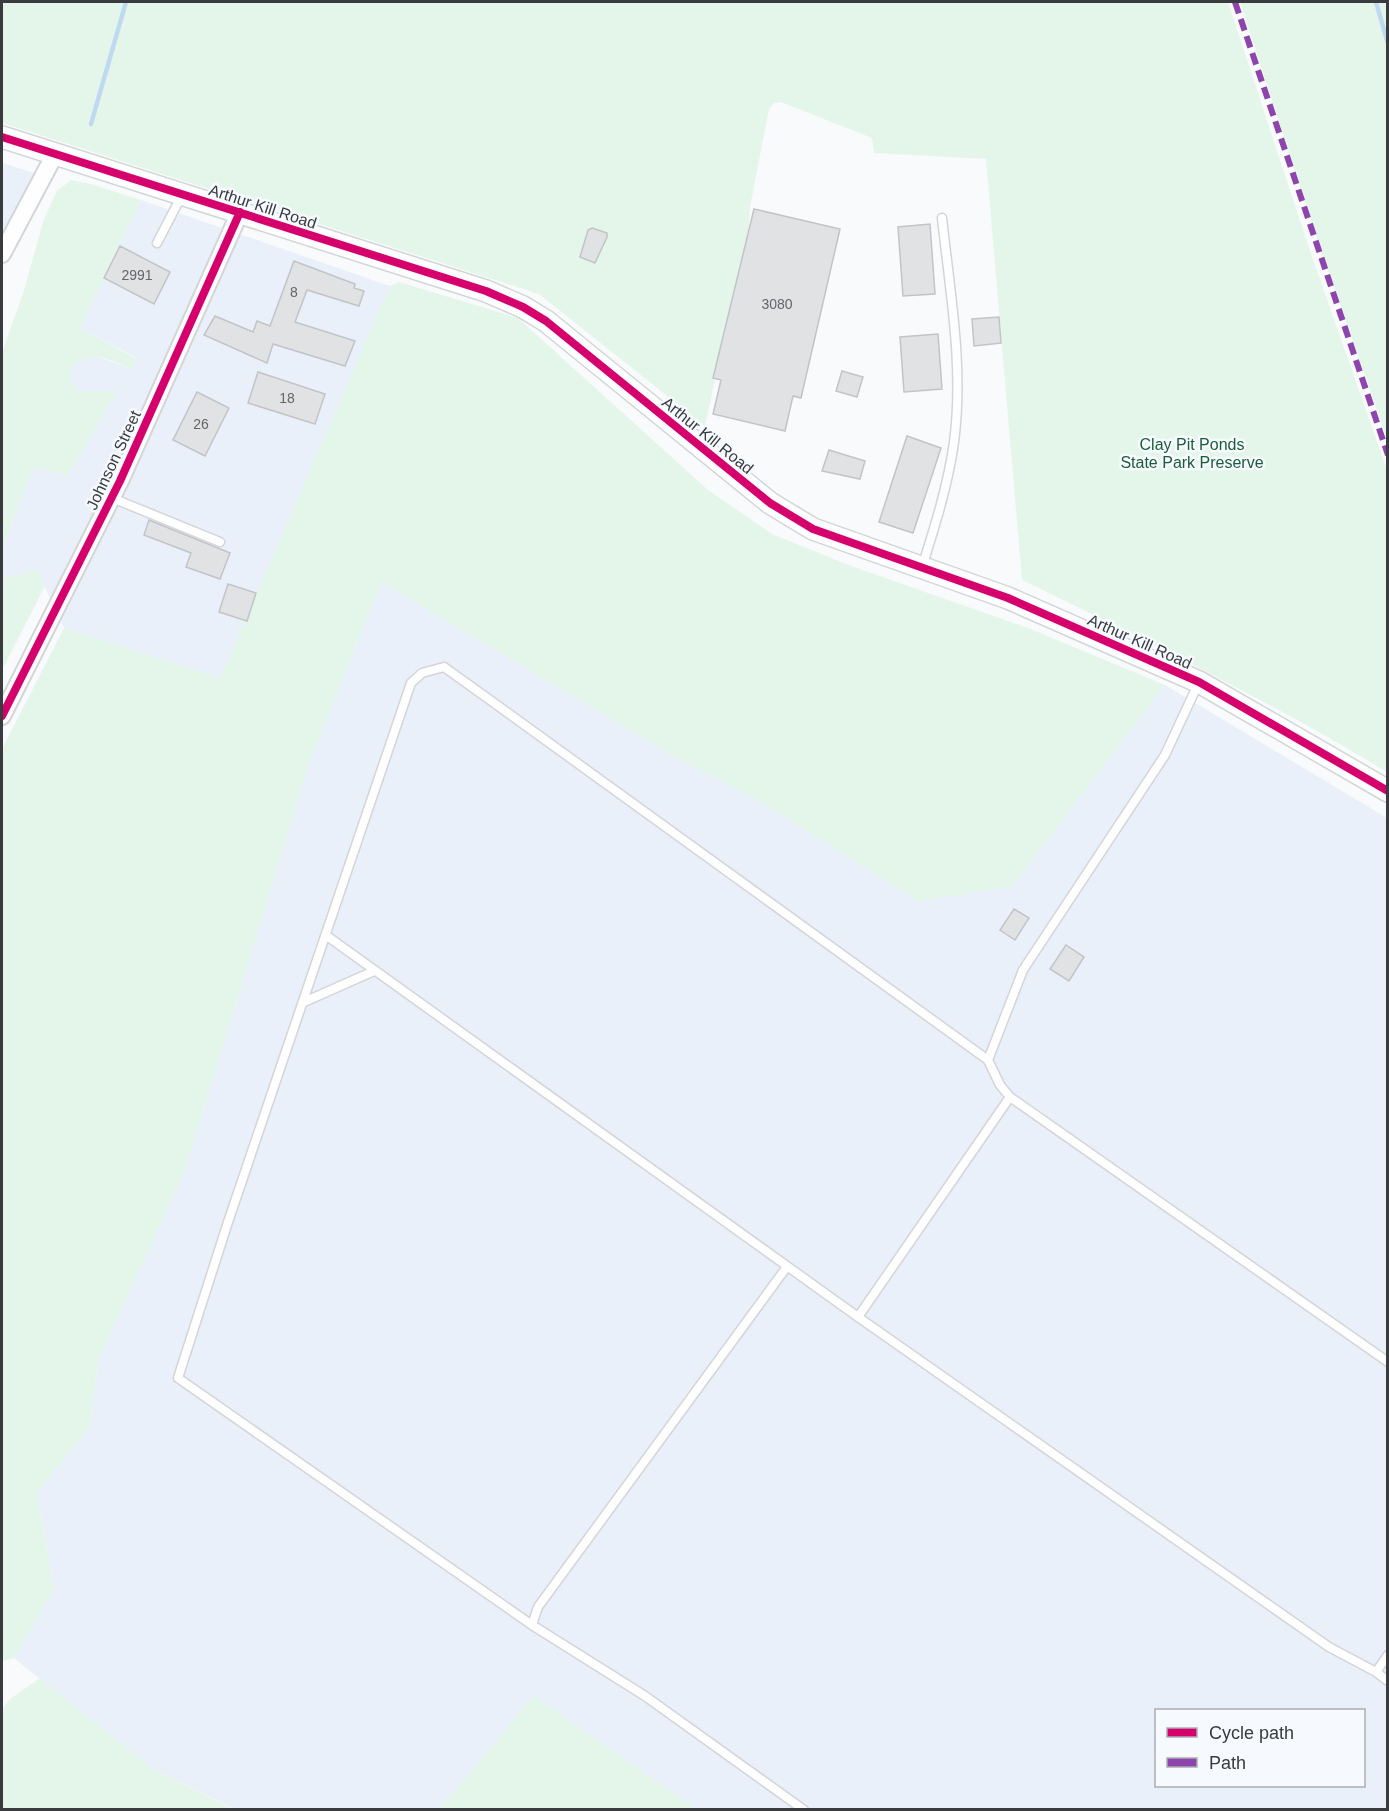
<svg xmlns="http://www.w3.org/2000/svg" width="1389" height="1811" font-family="Helvetica,sans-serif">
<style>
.built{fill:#e9f0f9;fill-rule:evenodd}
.green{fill:#e4f6ea}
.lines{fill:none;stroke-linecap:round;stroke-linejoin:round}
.stream{stroke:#bfdaf0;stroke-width:4.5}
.building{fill:#e0e2e4;stroke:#c2c4c7;stroke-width:1.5}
.service-casing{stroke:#d3d5d7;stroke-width:11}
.minor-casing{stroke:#d3d5d7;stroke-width:20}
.tertiary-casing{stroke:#d3d5d7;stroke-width:24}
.service{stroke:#fefeff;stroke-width:8}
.minor{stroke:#fefeff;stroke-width:16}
.tertiary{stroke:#fefeff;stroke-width:21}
.quiet{stroke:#8e44ad;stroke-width:6;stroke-dasharray:12 6;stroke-linecap:butt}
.cycleway-casing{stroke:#f6fafe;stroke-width:11}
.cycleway{stroke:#d6006c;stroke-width:8}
.labels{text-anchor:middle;stroke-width:5;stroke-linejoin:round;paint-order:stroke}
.number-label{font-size:14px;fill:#636568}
.street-label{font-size:16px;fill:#393b3e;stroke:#f6fafe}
.park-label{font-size:16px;fill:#1b5d39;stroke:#f6fafe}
</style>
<rect width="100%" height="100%" fill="#f8fafc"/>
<path class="built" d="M2 163 53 179 2 267Z
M141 200 390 286 220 679 64 628 37 570 2 578V548L34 467 117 392 79 391 71 381V367L80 358 92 355 132 369 137 358 80 328Z
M381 582 670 754 761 802 1012 887 1165 685 1387 818V1809H696L534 1696 440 1809H234L153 1769 14 1658 54 1589 37 1492 90 1427 98 1361 185 1170 309 764ZM1156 1710H1364V1786H1156Z"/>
<path class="green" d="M2 2H1228L1310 251 1387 470V772C1269 701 1146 640 1022 580L986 159 874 153 872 138 781 102 774 103 769 109 750 207 749 226 705 426 539 294 2 123Z
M1240 2H1387V439L1322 253Z
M71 180 91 184 141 200 80 328 137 359 132 369C109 361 91 347 71 367V381L79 391H117L68 476 34 467 2 548V353L24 290 44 219 57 191Z
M399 282 518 318 708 490 772 534 851 566 1028 628 1165 685 1012 887 918 901 761 802 670 754 381 582 309 764 185 1170 98 1361 90 1427 37 1492 54 1589 14 1658 2 1661V749L64 628 220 678 390 286Z
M37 570 45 586 2 670V578Z
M40 1678 153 1769 233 1809H2V1710L10 1699Z
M534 1696 696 1809H440Z"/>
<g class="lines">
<path class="stream" d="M1376 2 1388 44
M91 124 126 2"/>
</g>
<path class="building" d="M754 209 840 229 801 398 793 396 785 431 713 414 721 380 713 378Z
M930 224 935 294 903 296 898 227Z
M592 228 607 233V237L595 263 580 257 588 230Z
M120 246 170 272 154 304 104 278Z
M294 261 355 284 354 288 364 291 359 306 307 290 295 322 355 341 345 366 273 344 267 363 204 335 215 316 253 332 257 321 270 326Z
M999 317 1001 343 974 346 972 319Z
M938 334 942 389 904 392 900 337Z
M842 371 863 377 857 397 836 391Z
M258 372 325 394 315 424 248 403Z
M197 392 229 408 205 456 173 440Z
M907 436 941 448 913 533 879 522Z
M829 450 865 461 860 479 822 471Z
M149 520 230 553 220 579 186 567 191 553 144 535Z
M228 584 256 593 247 621 219 612Z
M1014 909 1029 918 1015 940 1000 930Z
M1066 945 1084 957 1069 981 1050 969Z"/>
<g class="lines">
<g class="service-casing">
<path id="service" d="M157 243 182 195
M112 498 220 542
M922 567C935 526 948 485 954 442 964 368 950 292 942 218
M327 936 858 1317
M304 1002 374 971
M988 1060 1023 970 1165 755 1199 682
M1010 1097 858 1317 1329 1647 1376 1672
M532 1625 538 1607 786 1268
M1388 1655 1376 1672 1388 1681
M804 1810 645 1696 532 1625 178 1378 228 1222 411 683 422 673 444 667 490 700 988 1060 1000 1085 1010 1097 1388 1362"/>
</g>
<g class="minor-casing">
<path id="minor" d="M2 254 55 154
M2 716 120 481 240 212"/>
</g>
<g class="tertiary-casing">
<path id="tertiary" d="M2 137 486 291 523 307 546 321 770 503 813 529 1008 598 1199 682 1388 791"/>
</g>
<use href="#service" class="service"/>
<use href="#minor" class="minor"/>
<use href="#tertiary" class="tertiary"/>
<path class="quiet" d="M1235 2 1388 455"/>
<g class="cycleway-casing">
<path id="cycleway" d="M2 137 486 291 523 307 546 321 770 503 813 529 1008 598 1199 682 1388 791
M2 716 120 481 240 212"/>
</g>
<use href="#cycleway" class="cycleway"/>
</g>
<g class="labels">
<g class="number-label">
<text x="137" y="280">2991</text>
<text x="294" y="297">8</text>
<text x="777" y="309">3080</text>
<text x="287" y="403">18</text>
<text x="201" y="429">26</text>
</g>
<g class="street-label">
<text transform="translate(263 206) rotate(18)" y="6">Arthur Kill Road</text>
<text transform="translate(708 435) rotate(39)" y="6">Arthur Kill Road</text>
<text transform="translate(113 460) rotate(-65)" y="6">Johnson Street</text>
<text transform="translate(1140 641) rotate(24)" y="6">Arthur Kill Road</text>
</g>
<g class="park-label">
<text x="1192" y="450">Clay Pit Ponds<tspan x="1192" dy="18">State Park Preserve</tspan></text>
</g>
</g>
<rect width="1389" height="1811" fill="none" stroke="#393b3e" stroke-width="6"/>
<rect x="1155" y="1709" width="210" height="78" fill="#f6fafe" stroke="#aaaeb1" stroke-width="1.5"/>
<rect x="1167" y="1728" width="30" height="9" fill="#d6006c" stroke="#aaaeb1" stroke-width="1.5"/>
<text x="1209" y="1739" font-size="18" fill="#393b3e">Cycle path</text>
<rect x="1167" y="1758" width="30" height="9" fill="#8e44ad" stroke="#aaaeb1" stroke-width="1.5"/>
<text x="1209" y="1769" font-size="18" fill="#393b3e">Path</text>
</svg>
